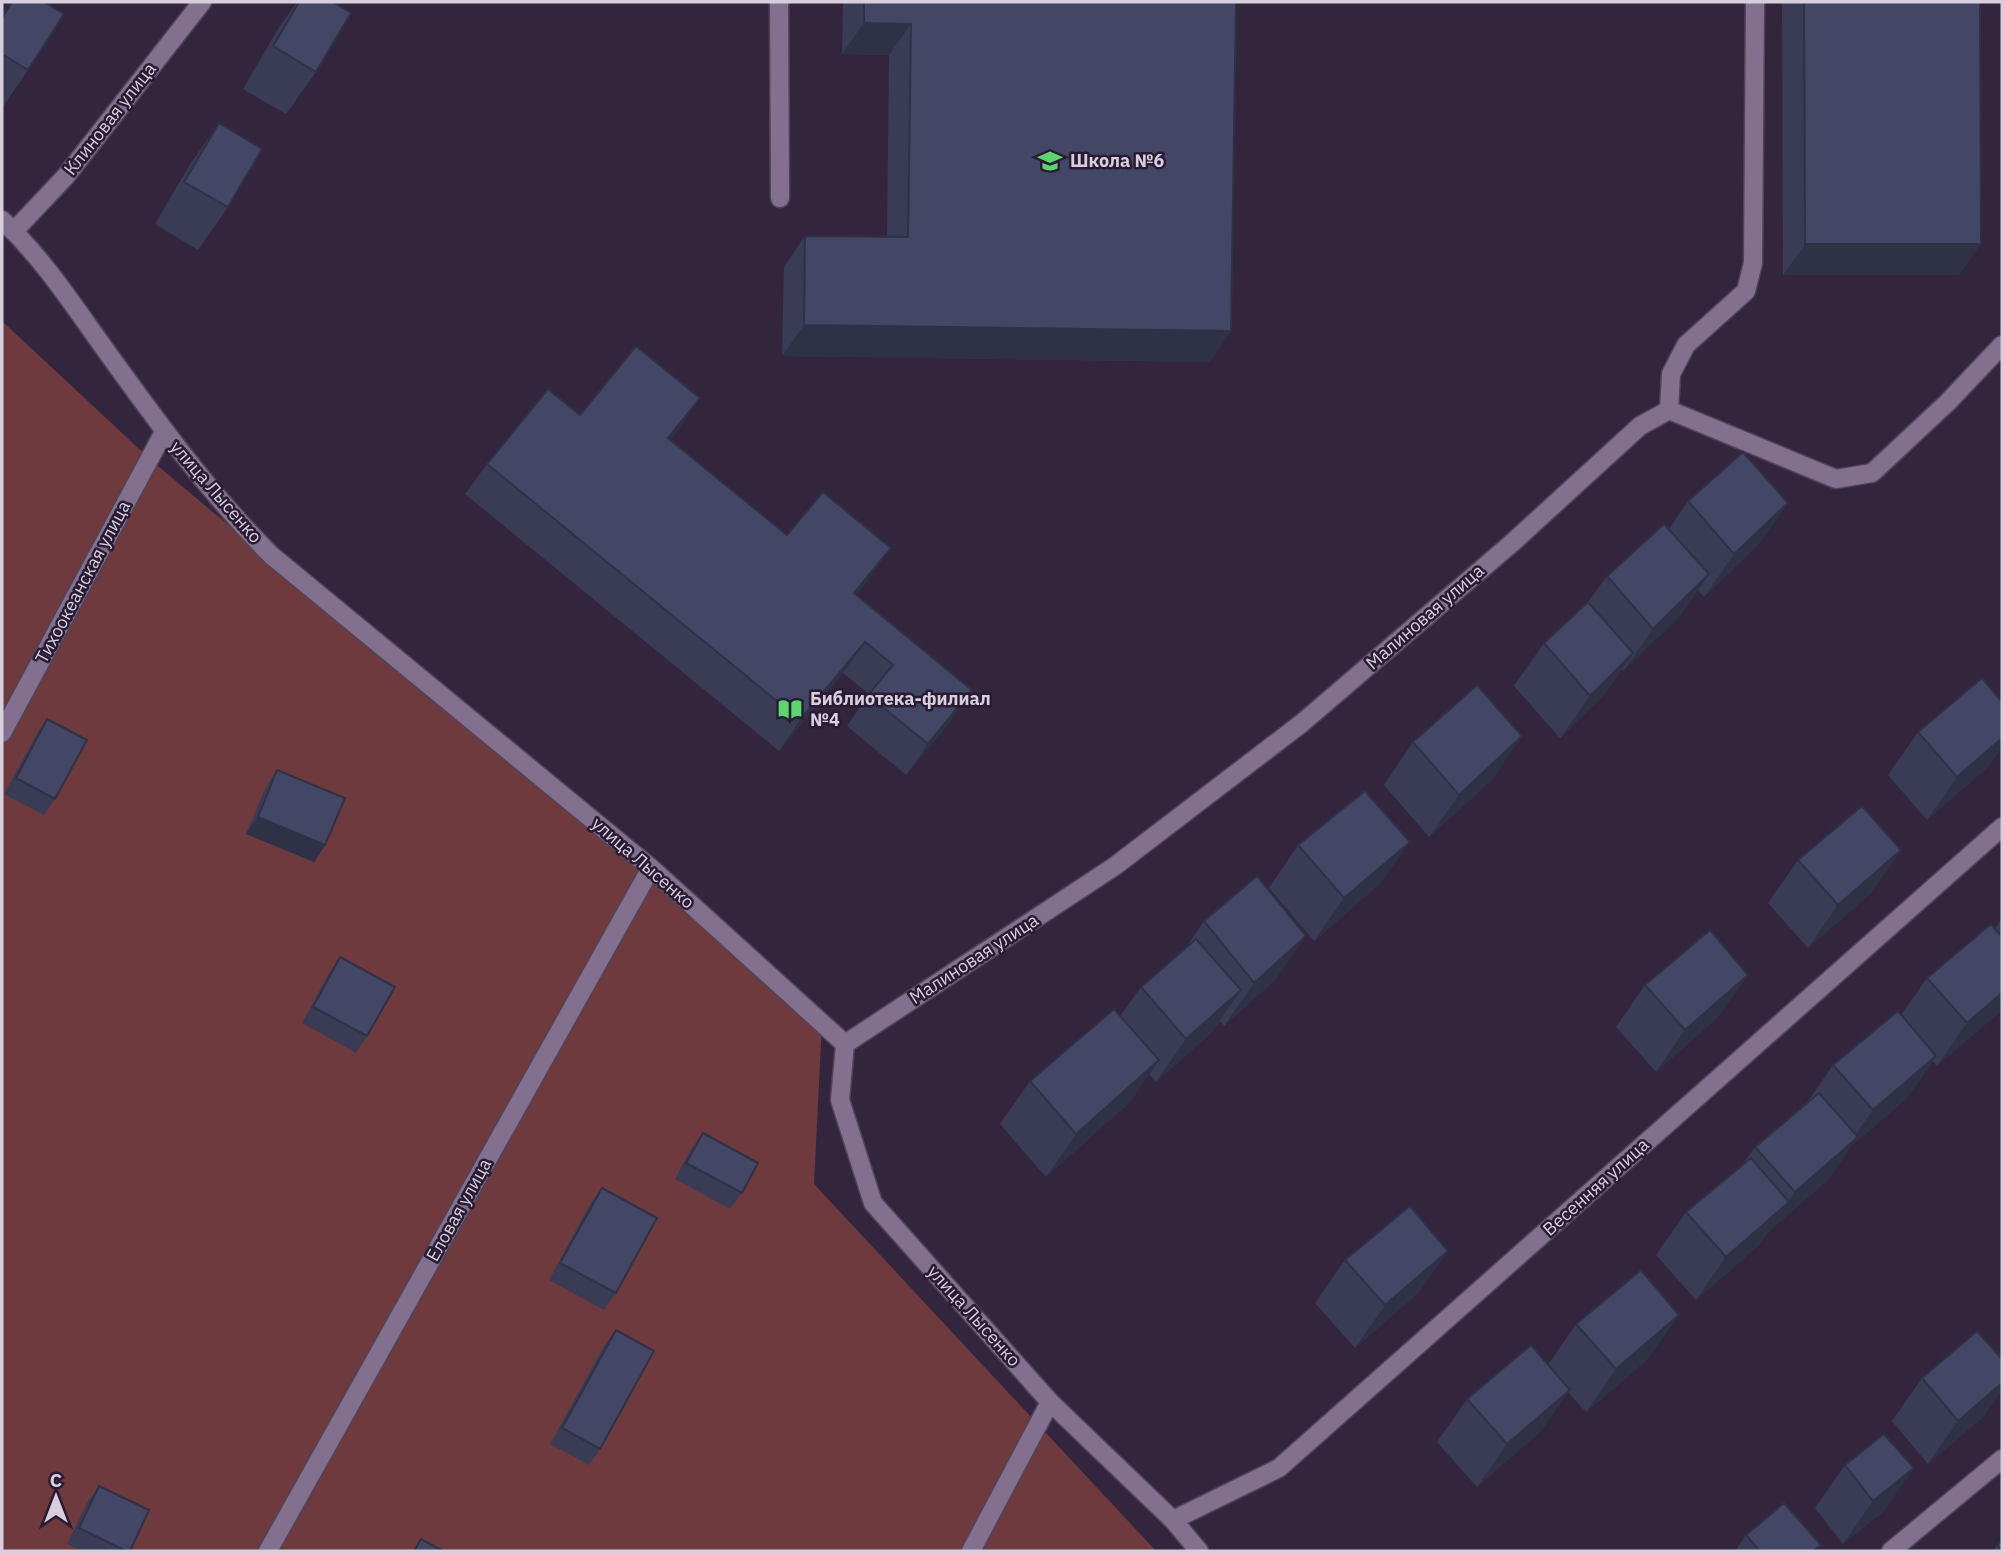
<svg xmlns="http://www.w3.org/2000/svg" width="2004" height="1553" font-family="'IBM Plex Sans',sans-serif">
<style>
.green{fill:#6e3a3d}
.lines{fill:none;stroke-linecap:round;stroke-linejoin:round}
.lane-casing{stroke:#504359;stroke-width:21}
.street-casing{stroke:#504359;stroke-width:21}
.lane{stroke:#82708e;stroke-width:18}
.street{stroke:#82708e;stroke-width:18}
.wall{fill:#3a3c56}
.shaded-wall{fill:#2f3146}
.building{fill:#434664;stroke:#2f3146;stroke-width:2}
.labels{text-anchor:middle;stroke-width:5;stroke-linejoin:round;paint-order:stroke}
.street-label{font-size:18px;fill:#d7cede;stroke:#2a1b34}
.poi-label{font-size:18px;font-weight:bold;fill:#d7cede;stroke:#2a1b34;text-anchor:start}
</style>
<rect width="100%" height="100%" fill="#34253f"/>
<path class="green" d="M2 321 152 461 822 1023 814 1184 1156 1551H2Z"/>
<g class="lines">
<g class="lane-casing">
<path id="lane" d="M779 2 780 198
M1669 410 1671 374 1686 345 1746 291 1753 263 1755 2"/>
</g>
<g class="street-casing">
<path id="street" d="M2 220C45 260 77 311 112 359 161 427 211 495 271 555L651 868 845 1044 840 1100 873 1203 1050 1402 1173 1520 1199 1551
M14 231 66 176 202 2
M2 733 164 432
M845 1044 1115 866 1302 723 1512 543 1640 426 1669 410 1836 479 1872 473 1948 402 2002 345
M1173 1520 1279 1468 2002 827
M268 1551 651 868
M971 1551 1050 1402
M1891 1551 2002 1459"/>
</g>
<use href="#lane" class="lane"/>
<use href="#street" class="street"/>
</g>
<path class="wall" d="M11 2H44L28 70 2 108V15Z
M297 2H333L316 72 286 114 243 89 278 29Z
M843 2H1236L1210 362 782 356 784 267 805 236 887 237 889 55 842 54Z
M1782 2H1980L1959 275H1783Z
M219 123 228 207 198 250 155 224 189 166Z
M580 415 679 429 670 439 787 535 869 579 856 595 951 721 906 775 847 726 869 694 843 673 779 751 465 494 487 464Z
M1688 501 1788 503 1758 545 1704 597 1698 590 1679 617 1623 671 1622 669 1603 696 1560 738 1514 686 1544 643 1588 602 1607 576 1669 529Z
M47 719 55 799 44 815 4 794 36 735Z
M1918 732 1990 765 1927 820 1888 775Z
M1413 742 1493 779 1429 837 1384 785Z
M277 770 325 845 314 862 246 834 266 787Z
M1298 845 1380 884 1314 941 1269 888Z
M1901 850 1871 893 1808 948 1768 903 1798 860Z
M2002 918V1008L2000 1012 1937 1066 1933 1061 1906 1099 1852 1145 1828 1180 1768 1232 1759 1245 1696 1300 1656 1255 1686 1212 1742 1165 1755 1147 1807 1103 1833 1065 1901 1015 1927 978 1995 928Z
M1204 921 1276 979 1224 1026 1220 1021 1211 1033 1156 1082 1149 1074 1130 1102 1046 1177 1000 1124 1030 1081 1120 1016 1141 987 1185 949Z
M340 957 367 1036 356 1053 302 1023 329 973Z
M1748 975 1718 1017 1656 1072 1616 1027 1645 985Z
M703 1133 742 1193 730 1209 675 1179 691 1149Z
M602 1188 616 1293 604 1310 549 1280 590 1204Z
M1448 1251 1418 1293 1355 1348 1315 1303 1345 1260Z
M1576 1324 1649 1358 1586 1412 1568 1392 1540 1432 1477 1487 1437 1442 1467 1399 1548 1365Z
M616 1330 600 1449 589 1465 550 1444 604 1346Z
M1922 1378 1985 1415 1928 1464 1892 1421Z
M1845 1465 1884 1511 1843 1544 1815 1508Z
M99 1486 130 1551H81L67 1544 87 1503Z
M1746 1535 1821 1545 1816 1551H1735Z
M1997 1545 2002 1551H1993Z"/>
<path class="shaded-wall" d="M864 23 911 24 889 55 842 54Z
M1805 244H1981L1959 275H1783Z
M804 325 1231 331 1210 362 782 356Z
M700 398 679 429 647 468 668 438Z
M1788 503 1758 545 1704 597 1734 554Z
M891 548 869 579 832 624 854 593Z
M1709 574 1679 617 1623 671 1653 629Z
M865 642 843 673 779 751 800 720Z
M1633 653 1603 696 1560 738 1590 696Z
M972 690 951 721 906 775 928 744Z
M1522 736 1493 779 1429 837 1459 795Z
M2002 738V748L1990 765 1927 820 1957 777Z
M258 817 325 845 314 862 246 834Z
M1410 842 1380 884 1314 941 1344 898Z
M1901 850 1871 893 1808 948 1838 905Z
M1306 936 1276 979 1224 1026 1254 983Z
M1748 975 1718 1017 1656 1072 1685 1030Z
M1241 990 1211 1033 1156 1082 1186 1039Z
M2002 993V1008L2000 1012 1937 1066 1967 1023Z
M1936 1056 1906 1099 1852 1145 1828 1180 1768 1232 1759 1245 1696 1300 1726 1257 1786 1205 1795 1192 1848 1145 1873 1110Z
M1159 1060 1130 1102 1046 1177 1076 1134Z
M1448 1251 1418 1293 1355 1348 1385 1305Z
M1679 1315 1649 1358 1586 1412 1616 1369Z
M2002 1383V1390L1985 1415 1928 1464 1958 1421Z
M1570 1390 1540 1432 1477 1487 1507 1444Z
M1914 1468 1884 1511 1843 1544 1873 1501Z"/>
<path class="building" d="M12 2H44L64 14 28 70 2 54V18Z
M299 2H333L351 13 316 72 273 46Z
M864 2H1236L1231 331 804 325 805 236 908 237 911 24 864 23Z
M1804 2H1980L1981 244H1805Z
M219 123 262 149 228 207 184 182Z
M636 346 700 398 668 438 787 535 823 492 891 548 854 593 972 690 928 744 868 695 893 665 865 642 800 720 487 464 548 389 580 415Z
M1743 452 1788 503 1734 554 1688 501Z
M1664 524 1709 574 1653 629 1607 576Z
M1588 602 1633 653 1590 696 1544 643Z
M1982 678 2002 702V738L1957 777 1918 732Z
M1477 685 1522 736 1459 795 1413 742Z
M47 719 87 740 55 799 16 778Z
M277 770 345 798 325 845 258 817Z
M1365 791 1410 842 1344 898 1298 845Z
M1862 806 1901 850 1838 905 1798 860Z
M1257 876 1306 936 1254 983 1204 921Z
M1991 924 2002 937V993L1967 1023 1927 978Z
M1710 930 1748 975 1685 1030 1645 985Z
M1196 939 1241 990 1186 1039 1141 987Z
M340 957 395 987 367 1036 313 1007Z
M1114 1009 1159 1060 1076 1134 1030 1081Z
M1898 1011 1936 1056 1873 1110 1833 1065Z
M1819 1093 1858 1137 1795 1192 1755 1147Z
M703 1133 758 1163 742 1193 686 1163Z
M1751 1158 1789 1202 1726 1257 1686 1212Z
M602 1188 657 1218 616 1293 560 1263Z
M1410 1206 1448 1251 1385 1305 1345 1260Z
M1641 1270 1679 1315 1616 1369 1576 1324Z
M616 1330 654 1351 600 1449 562 1428Z
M1977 1331 2002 1359V1383L1958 1421 1922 1378Z
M1531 1345 1570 1390 1507 1444 1467 1399Z
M1884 1434 1914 1468 1873 1501 1845 1465Z
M99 1486 149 1510 130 1551H126L79 1528Z
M1784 1503 1821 1545 1813 1551H1760L1746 1535Z
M421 1539 443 1551H414Z
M2002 1541V1551L1997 1545Z"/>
<defs>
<g id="school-bare" transform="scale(1.89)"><path d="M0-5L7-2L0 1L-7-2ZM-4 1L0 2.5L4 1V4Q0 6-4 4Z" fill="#5bd56e" stroke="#2a1b34" stroke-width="2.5" paint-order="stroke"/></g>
<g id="library-bare" transform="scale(1.89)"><path d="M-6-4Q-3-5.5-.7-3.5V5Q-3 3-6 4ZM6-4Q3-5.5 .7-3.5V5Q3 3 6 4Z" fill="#5bd56e" stroke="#2a1b34" stroke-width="2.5" paint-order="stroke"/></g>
</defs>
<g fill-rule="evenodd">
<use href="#school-bare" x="1050" y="161"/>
<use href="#library-bare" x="790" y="709"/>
</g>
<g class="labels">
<g class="street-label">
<text transform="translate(110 119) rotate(-52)" y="6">Клиновая улица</text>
<text transform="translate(216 492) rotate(49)" y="6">улица Лысенко</text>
<text transform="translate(83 582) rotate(-62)" y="6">Тихоокеанская улица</text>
<text transform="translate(1425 617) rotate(-41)" y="6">Малиновая улица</text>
<text transform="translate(643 863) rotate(41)" y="6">улица Лысенко</text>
<text transform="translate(974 959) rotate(-33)" y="6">Малиновая улица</text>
<text transform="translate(1596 1187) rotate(-42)" y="6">Весенняя улица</text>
<text transform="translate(459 1210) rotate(-61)" y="6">Еловая улица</text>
<text transform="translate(974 1316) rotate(48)" y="6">улица Лысенко</text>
</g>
<g class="poi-label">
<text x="1070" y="167">Школа №6</text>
<text x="810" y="705">Библиотека-филиал<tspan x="810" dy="21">№4</tspan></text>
</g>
</g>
<rect width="2004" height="1553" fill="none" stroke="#d7cede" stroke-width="7"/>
<g transform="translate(56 1497)" stroke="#2a1b34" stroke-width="5" paint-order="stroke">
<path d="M0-5L12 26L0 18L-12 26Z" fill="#d7cede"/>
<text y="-10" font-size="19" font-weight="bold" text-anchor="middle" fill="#d7cede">С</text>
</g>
</svg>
